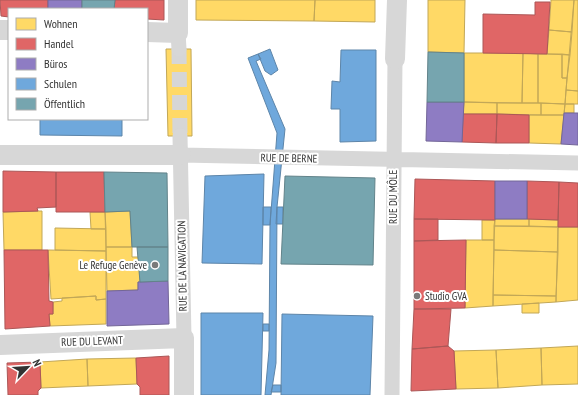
<svg xmlns="http://www.w3.org/2000/svg" width="578" height="395" font-family="'PT Sans Narrow',sans-serif">
<style>
.homes{fill:#ffd966;stroke:#c2a757}
.shops{fill:#e06666;stroke:#ac5757}
.offices{fill:#8e7cc3;stroke:#736698}
.schools{fill:#6fa8dc;stroke:#5d85a9}
.public{fill:#76a5af;stroke:#62838a}
.lines{fill:none;stroke-linecap:round;stroke-linejoin:round}
.pedestrian-tunnel{stroke:#d6d6d6;stroke-width:15;stroke-dasharray:15 8;stroke-linecap:butt}
.pedestrian{stroke:#d7d7d7;stroke-width:15}
.minor{stroke:#d7d7d7;stroke-width:20}
.poi-dot{fill:#7a7a7a;stroke:#fff;stroke-width:1.5}
.labels{text-anchor:middle;stroke-width:4;stroke-linejoin:round;paint-order:stroke}
.street-label{font-size:11px;fill:#333;stroke:#fff}
.poi-label{font-size:11px;fill:#333;stroke:#fff;text-anchor:end}
</style>
<rect width="100%" height="100%" fill="#fff"/>
<path class="homes" d="M196 0H315L314 21 196 20Z
M315 0H375V22L314 21Z
M428 0H465L464 53 428 52Z
M551 0H574L572 32 549 30Z
M574 0H578V91L566 90Z
M549 30 572 32 570 55 547 54Z
M166 49H191L192 136H168Z
M464 53H523L522 103 464 102Z
M523 53 538 54V103H522Z
M538 54H562V78H567L565 104 538 103Z
M562 54 570 55 567 78H562Z
M566 90 578 91V104H565Z
M464 102 497 103V114H463Z
M497 103H541V115L497 114Z
M541 103 565 104 564 115H541Z
M565 104H574V113H564Z
M529 115H564L561 144 529 143Z
M42 211V250H4L3 212Z
M130 211 132 247H106L105 212Z
M90 212H105L106 229H91Z
M495 219H529V226H494Z
M529 219 558 220V227L529 226Z
M482 220H495L494 240H482Z
M494 226 558 227V252L494 250Z
M558 227H578V300L556 302Z
M55 228 106 229V251L55 250Z
M466 240H494L493 306 465 308Z
M106 247H132V257H139L140 282H138V290L107 291Z
M48 250 106 251V299L96 300V296L51 299Z
M494 250 558 252 556 296 493 295Z
M493 295 556 296V302L493 306Z
M96 296V300L106 299V324L50 326 49 314H53V302L62 301V298Z
M539 303V313H522V304Z
M578 346V384L542 385 541 348Z
M541 348 542 385 498 388 496 350Z
M496 350 498 388 456 389 454 351Z
M136 358 137 384 88 386 87 359Z
M87 359 88 386 41 388 40 362Z"/>
<path class="shops" d="M0 0H48V9H9V17L1 16Z
M115 0H164V20L147 19V9H114Z
M535 2H550L547 54 483 53V14L535 15Z
M463 114H497L496 143 462 142Z
M497 114 529 115V143H496Z
M3 171 56 172V207L37 208 38 211 3 212Z
M56 172H104L105 212H56Z
M415 179 495 181V220L414 219Z
M527 181 559 182 558 220 527 219Z
M559 182 578 183V227H558Z
M414 219H438V240L414 241Z
M466 240 465 308 414 309V241Z
M4 250H48L49 301 53 302V314H49L50 326 5 329Z
M414 309H451L448 346 412 349Z
M448 346 454 351 456 389 411 391 412 349Z
M169 356V395H140V387L137 384 136 358Z
M40 362 41 388 38 391V395H8L7 363Z"/>
<path class="offices" d="M48 0H82V9H48Z
M427 102H464L462 142 426 141Z
M564 113H578V145L561 144Z
M495 181H527V219H495Z
M168 281 169 324 107 326V291L138 290V282Z"/>
<path class="schools" d="M270 49 278 70 271 75 265 71 258 54Z
M341 50H376V141L340 142V109H331L332 81 340 82Z
M258 54 261 59 256 61 285 129 277 207 276 363 271 395H265L269 350 270 225 277 133 248 58Z
M40 119H122V136L40 135Z
M264 174 262 264 202 263 205 176Z
M263 207H271L270 225H263Z
M277 207H283V224H276Z
M201 313H263L261 395H201Z
M282 314 373 316 370 395H281Z
M263 324H269V331H263Z
M273 385H281V392H271Z"/>
<path class="public" d="M82 0H115L114 9H82Z
M428 52 464 53V102H427Z
M104 172 167 173 168 247H132L130 211 105 212Z
M285 176 375 178 373 265 281 264Z
M137 247H168V281L140 282Z"/>
<g class="lines">
<path class="pedestrian-tunnel" d="M179 49 180 136"/>
<path class="pedestrian" d="M178 33 179 49
M180 136 184 338
M181 155 578 163
M392 395 395 59"/>
<path class="minor" d="M0 30H9
M147 32 178 33V0
M395 59 397 0
M0 155H181
M0 345 184 338V395"/>
</g>
<g class="poi-dot">
<circle cx="155" cy="265" r="4"/>
<circle cx="417" cy="296" r="4"/>
</g>
<g class="labels">
<g class="street-label">
<text transform="translate(289 158) rotate(1)" y="4">RUE DE BERNE</text>
<text transform="translate(393 197) rotate(-90)" y="4">RUE DU MÔLE</text>
<text transform="translate(182 266) rotate(-91)" y="4">RUE DE LA NAVIGATION</text>
<text transform="translate(92 341) rotate(-2)" y="4">RUE DU LEVANT</text>
</g>
<g class="poi-label">
<text x="147" y="269">Le Refuge Genève</text>
<text x="425" y="300" text-anchor="start">Studio GVA</text>
</g>
</g>
<rect x="8" y="8" width="140" height="112" fill="#ffffff" stroke="#adadad"/>
<rect x="16" y="18" width="20" height="12" fill="#ffd966" stroke="#adadad"/>
<text x="44" y="28" font-size="12" fill="#333333">Wohnen</text>
<rect x="16" y="38" width="20" height="12" fill="#e06666" stroke="#adadad"/>
<text x="44" y="48" font-size="12" fill="#333333">Handel</text>
<rect x="16" y="58" width="20" height="12" fill="#8e7cc3" stroke="#adadad"/>
<text x="44" y="68" font-size="12" fill="#333333">Büros</text>
<rect x="16" y="78" width="20" height="12" fill="#6fa8dc" stroke="#adadad"/>
<text x="44" y="88" font-size="12" fill="#333333">Schulen</text>
<rect x="16" y="98" width="20" height="12" fill="#76a5af" stroke="#adadad"/>
<text x="44" y="108" font-size="12" fill="#333333">Öffentlich</text>
<g transform="translate(28 367) rotate(65)" stroke="#ffffff" stroke-width="3" paint-order="stroke">
<path d="M0-3L7 15L0 10L-7 15Z" fill="#333333"/>
<text y="-6" font-size="11" font-weight="bold" text-anchor="middle" fill="#333333">N</text>
</g>
</svg>
